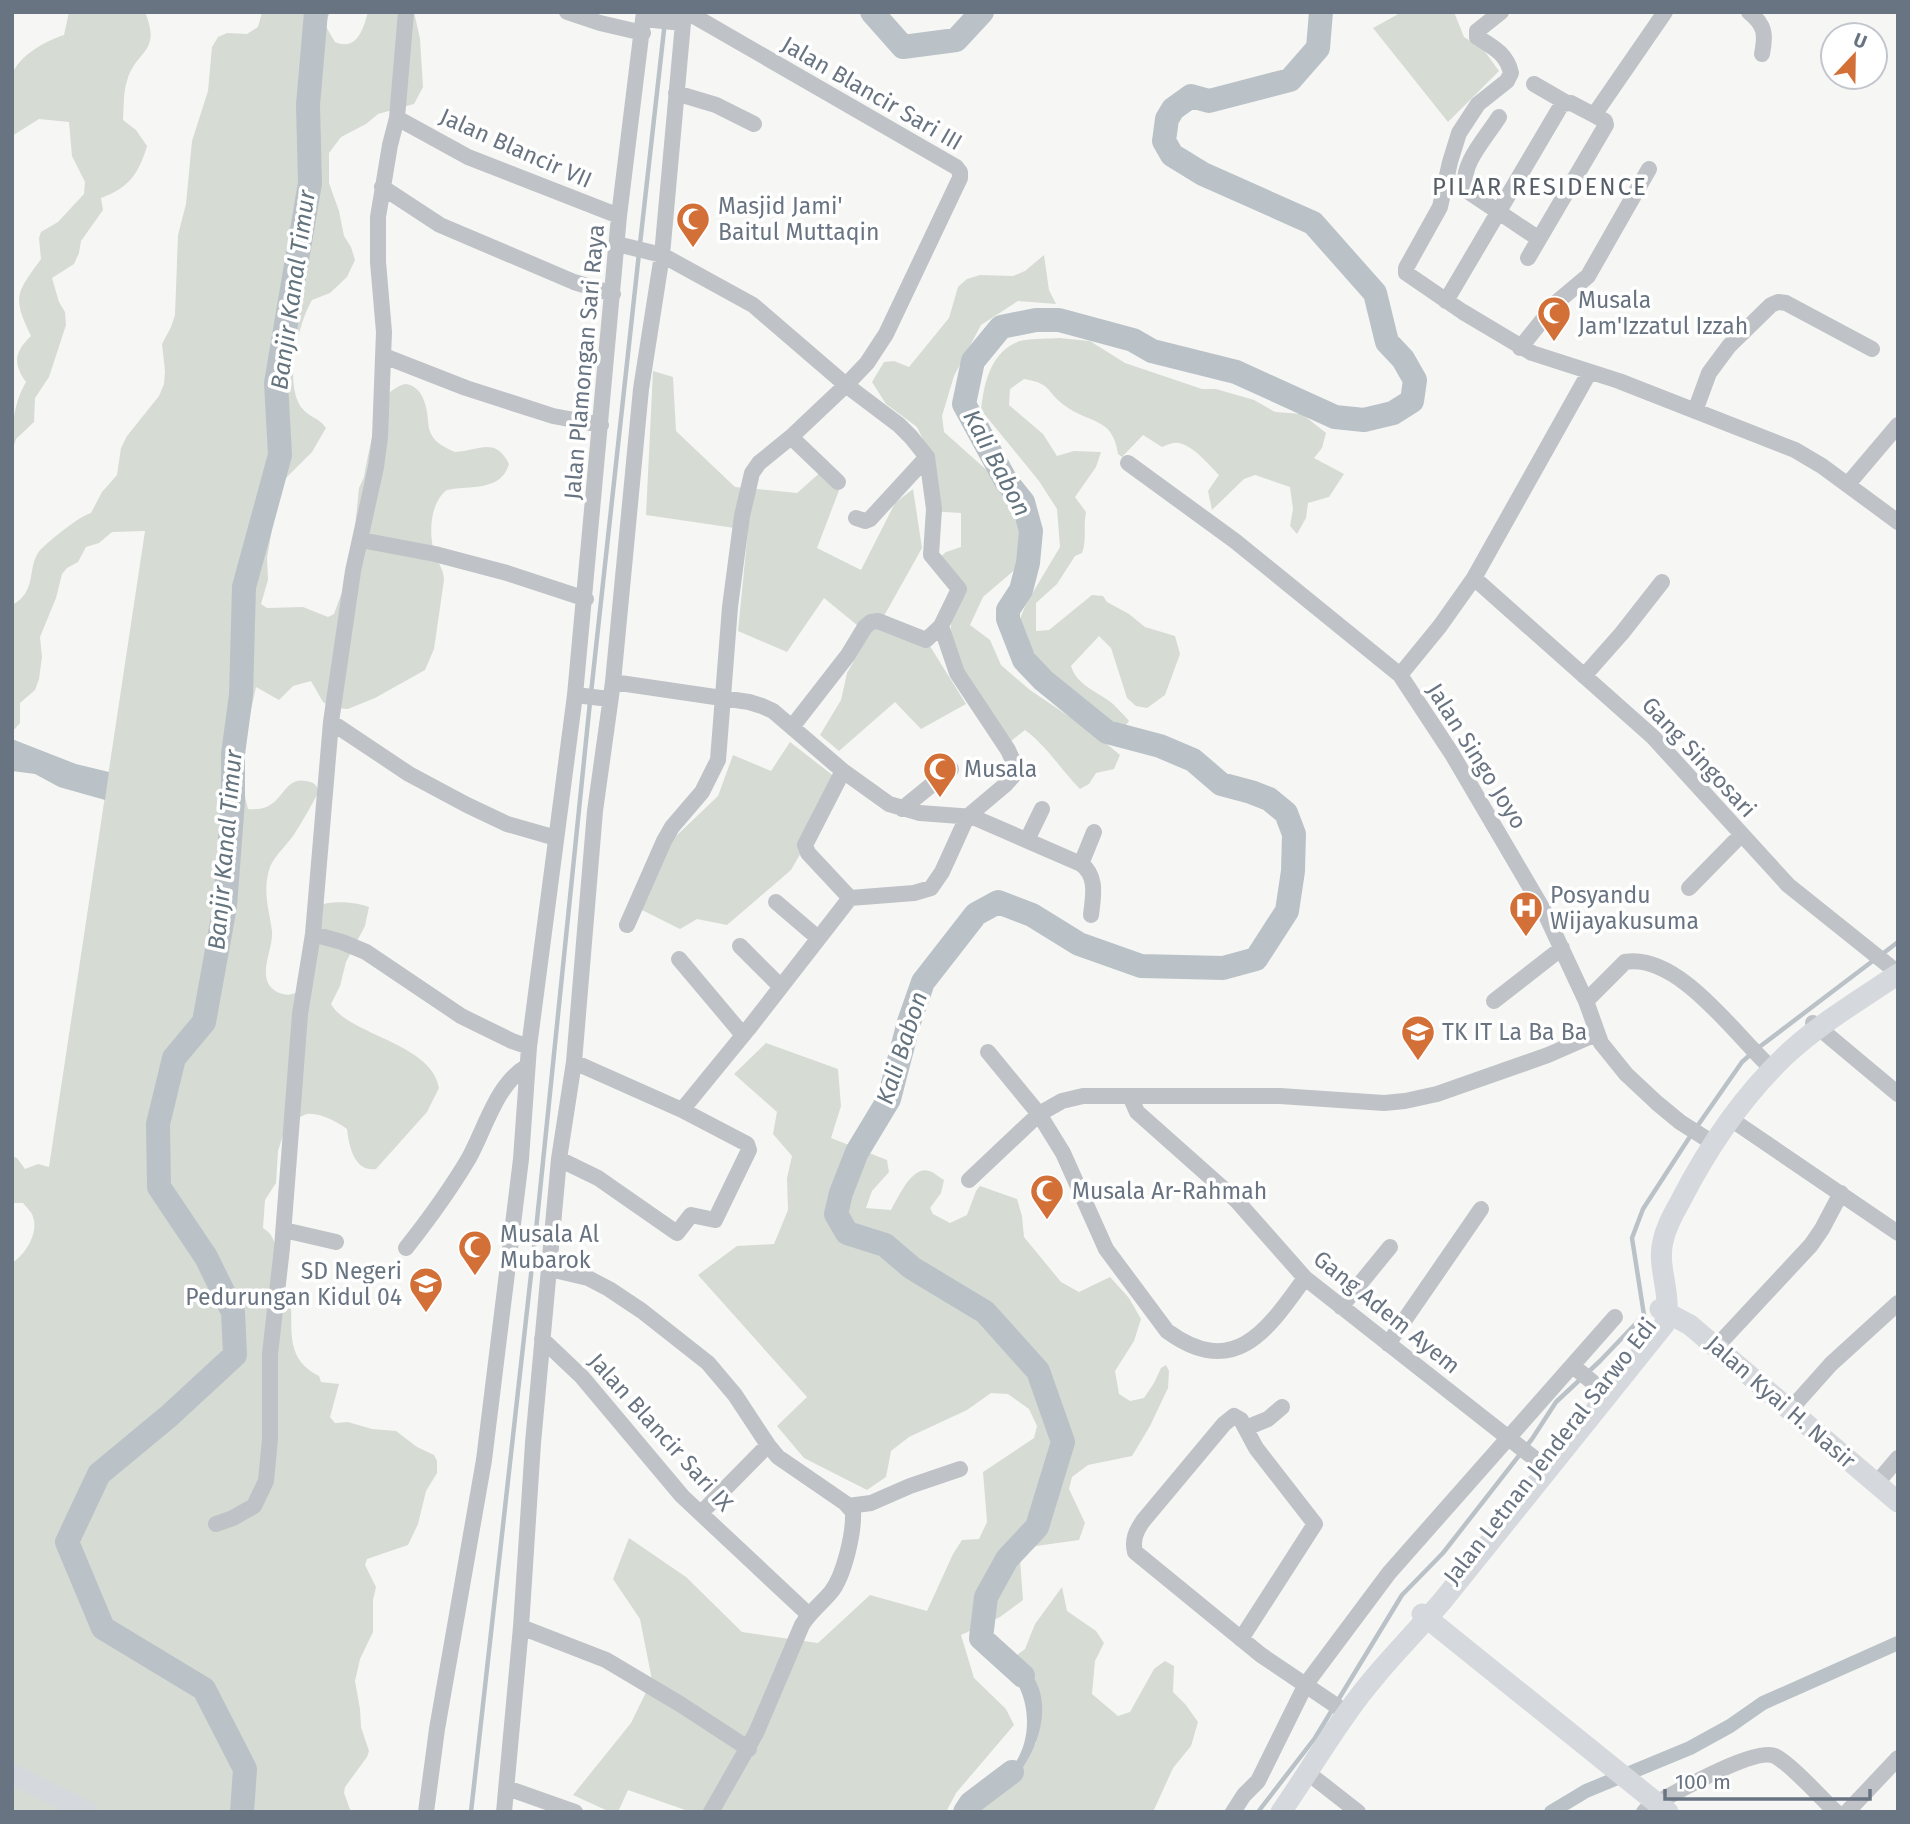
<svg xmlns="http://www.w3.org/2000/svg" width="1910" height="1824" font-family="'Fira Sans',sans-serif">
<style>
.green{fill:#d6dbd4}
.water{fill:#bac2c8}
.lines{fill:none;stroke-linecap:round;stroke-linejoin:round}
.stream{stroke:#bac2c8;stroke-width:4.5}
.canal{stroke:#bac2c8;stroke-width:14}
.river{stroke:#bac2c8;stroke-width:24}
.minor{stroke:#bfc2c6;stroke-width:16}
.major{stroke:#d5d8dc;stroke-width:21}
.labels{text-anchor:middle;stroke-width:7;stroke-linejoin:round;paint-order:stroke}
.street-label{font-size:23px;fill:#697482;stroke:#fff}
.poi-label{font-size:23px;fill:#697482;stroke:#fff;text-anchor:start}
.neighbourhood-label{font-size:24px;letter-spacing:2px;fill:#565e68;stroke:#fff}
.water-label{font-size:24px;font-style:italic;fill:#64747f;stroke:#fff}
</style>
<rect width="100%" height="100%" fill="#f6f7f4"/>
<path class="green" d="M69 12H145C162 54 136 49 127 81 123 93 124 107 123 120L136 130 147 146C139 173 129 188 101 198L103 210 81 241 79 253 74 264 52 278 59 302 65 312 66 325 49 377 35 398 34 422 16 439 12 452C12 426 13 405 26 382 13 364 14 352 31 336 12 296 16 294 41 259L39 238 41 232 58 222 84 194 85 182 72 156 69 122 39 119 12 136C12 122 9 87 12 75 18 56 47 40 64 35Z
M262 12H330L325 25 335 42C357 51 363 30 368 12H414L420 39 423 87 414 104 378 114 366 124 341 137 329 153V183L339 211 344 236 351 247 355 260 347 277 330 293 312 300C298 324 284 383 301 407 308 417 320 418 326 428L312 452 280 484 267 558 268 580 261 604 267 608 303 607 328 617 334 614 351 567 359 488 364 477C366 465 378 405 383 399 386 394 399 385 405 384 412 384 419 390 422 396 435 423 417 436 455 452 479 451 495 436 509 464 501 492 470 485 447 490 430 502 428 535 435 554 438 563 444 570 444 580L434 649 425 670 375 698 348 709 334 708 323 702 311 681 293 686 279 700 256 687C247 730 236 766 248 809 256 810 264 809 270 805 284 797 287 777 306 781 313 782 316 784 319 791 314 801 302 822 295 833 288 844 275 855 270 867 262 891 269 908 272 931 274 949 254 980 277 992 284 995 290 996 297 992L318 906C331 900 356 902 369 907L365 926 346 962 340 986 331 1004C348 1035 432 1043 439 1088L427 1112 376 1169C354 1172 349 1146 347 1129 338 1122 319 1112 307 1114 300 1116 292 1122 286 1126L278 1151 276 1183 265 1200 263 1228C285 1240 275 1280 274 1301L291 1304C292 1335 287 1360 319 1376L321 1382 339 1384 330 1417 335 1423 348 1422 372 1429 396 1431 417 1447 434 1455 437 1461V1473L426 1491 418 1524 408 1545 367 1559 365 1565 376 1587 373 1600V1632L360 1659 355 1681 360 1709 361 1727 369 1751 367 1757 345 1787 344 1793 351 1812H12V1263C25 1255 39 1233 33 1217 32 1212 26 1207 23 1203H12V1156L17 1158 25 1169 38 1164 49 1167 145 531 112 532 99 543 86 547 78 562 67 568 62 574 56 598 40 637 42 657 39 679 35 690 20 703V723L12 732V605C37 592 27 570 38 553 44 544 81 515 91 513L102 492 117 475 121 448 127 436 159 396 164 384 165 371 162 344 171 327 175 315 178 235 186 204 192 141 208 91 212 47 218 37 227 33 247 34 258 27Z
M1402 12H1454L1464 37 1483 49 1499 71 1448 122 1373 28Z
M1044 255 1049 290 1056 304 1018 301 981 325 954 376 942 416 944 432 990 473 1002 493 1020 529 1018 567 983 597 970 625 990 640 1001 665 1030 690 1095 734 1120 755 1114 769 1096 773 1089 784 1080 789C1061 770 1047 746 1025 730L1011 741C990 712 942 658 952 620 955 610 961 599 965 589L939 558 946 552 961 547V513L928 511 927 448 917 427 886 404 872 382 884 362 894 361 909 367 949 318 958 287 967 279 980 275 1013 276 1025 271Z
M1059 338 1090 341 1125 363 1202 389H1216L1254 400 1275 412 1302 414 1326 433 1322 448 1314 458 1344 474 1329 497 1308 503 1306 518 1297 534 1290 526 1293 509 1290 487 1255 475 1244 479 1212 510 1208 491 1219 475C1209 465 1193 445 1178 443 1173 442 1167 445 1162 447L1143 435 1122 457 1118 454C1113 416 1088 424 1064 405 1045 391 1053 384 1024 379L1010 389 1009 405 1043 434 1057 456 1074 451 1101 452 1096 467 1075 497 1086 512C1083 527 1087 540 1082 553L1075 556 1057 584 1036 603V631L1049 630 1092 595 1103 596 1107 602 1129 614 1145 627 1175 636 1180 654 1165 695 1147 708 1136 706 1127 698 1111 648 1099 636 1071 666C1077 686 1099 692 1113 704 1118 709 1124 715 1129 721L1122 730 1052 672 1036 664 1022 650 1018 624 1026 604 1060 547 1057 509 1039 481 981 410C984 385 989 356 1015 343 1023 338 1048 339 1059 338Z
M653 371 673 377 676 431 735 487 797 493 823 470 843 480 817 548 861 570 895 503 913 489 922 548 884 616 928 643 966 704 921 729 895 702 839 751 820 735 841 700 847 673 869 635 824 598 787 652 738 631 748 530 646 515Z
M790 742 835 777 814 830 791 870 727 925 697 919 680 929 640 909 674 838 718 796 733 755 771 771Z
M766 1043 838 1069 841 1106 831 1138 887 1160 889 1172 872 1191 866 1208 891 1210C898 1198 912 1165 929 1171 934 1172 940 1178 944 1180L941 1193 930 1208 933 1214 950 1223 967 1215 976 1191 980 1186 1017 1199 1022 1216 1024 1237 1061 1282 1079 1292 1110 1277 1129 1298 1141 1319 1134 1341 1115 1371 1119 1394 1130 1401 1144 1398 1154 1383 1161 1368 1166 1365 1169 1371 1168 1388 1150 1426 1132 1456 1088 1465 1072 1477 1069 1489 1085 1523 1079 1540 1036 1546 1020 1560 1023 1600 1000 1617 961 1635 974 1678 1006 1709 1014 1725 956 1793 946 1812H691L628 1790 618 1812H610L573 1795 631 1723 652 1680 640 1619 613 1579 629 1538 686 1577 742 1632 818 1643 870 1595 927 1611 953 1554 962 1540 979 1539 987 1522 983 1472 1034 1438 1037 1426 1029 1409 1008 1394 991 1393 967 1410 909 1437 891 1451 886 1477 867 1490 804 1458 777 1426 807 1397 698 1275 737 1246 774 1244 788 1210 787 1178 792 1156 773 1134 777 1112 734 1074Z
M1062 1587 1067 1611 1096 1631 1104 1643 1095 1661 1092 1694 1118 1716 1130 1712 1154 1669 1165 1661 1174 1666 1173 1692 1186 1705 1198 1722 1191 1746 1173 1768 1153 1812H969L973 1805 996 1790 1036 1743 1031 1671 1013 1658 1025 1649 1035 1624Z"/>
<path class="water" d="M12 739 76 764 109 772 105 800 59 787 35 774 12 771Z
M1000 1652C1008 1653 1013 1658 1019 1662 1055 1688 1044 1738 1021 1770 1013 1781 1000 1787 991 1795L985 1790C992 1784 1000 1780 1007 1773 1032 1748 1033 1705 1013 1676 1008 1668 1000 1662 995 1655Z"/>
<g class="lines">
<path class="stream" d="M640 244 666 12
M591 693 639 253
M1881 955 1898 942
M1758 1048 1874 960
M1696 1128 1742 1062 1751 1054
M471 1812 536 1230 590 702
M1258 1812 1315 1738 1402 1595 1443 1553 1532 1439 1556 1402 1600 1361 1644 1315 1632 1238 1643 1209 1691 1135"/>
<path class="canal" d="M1551 1812 1586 1791 1690 1748 1730 1726 1763 1703 1898 1643"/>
<path class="river" d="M872 12 903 47 956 40 982 12
M1023 1676 981 1638 986 1597 1007 1559 1037 1527 1063 1442 1038 1371 985 1312 912 1268 885 1245 847 1233 836 1214 841 1193 857 1152 889 1099 909 1022 923 982 976 914 998 902 1032 915 1079 944 1141 966 1223 968 1256 959 1287 911 1293 871 1294 834 1286 813 1269 799 1251 792 1221 784 1193 760 1160 746 1107 732 1043 680 1024 660 1008 619V610L1021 590 1028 563 1031 531 1023 502 1006 481 964 404 973 361 1001 327 1036 320H1059L1133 340 1152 351 1236 372 1335 417 1364 420 1393 413 1412 401 1415 380 1403 359 1387 342 1375 293 1313 223 1203 174 1172 155 1164 141 1167 119 1173 109 1191 96 1209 101 1290 80 1318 48 1321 12
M242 1812 245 1769 204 1689 103 1628 67 1542 99 1474 169 1416 235 1355 233 1312 206 1257 159 1187 158 1124 174 1058 204 1022 225 906 233 801V754L241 695 244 587 280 455 276 383 310 183 308 105 316 12
M965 1812 971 1803 1012 1772"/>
<path class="minor" d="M567 12 600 23 643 33
M1501 12 1477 31V37C1493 47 1507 54 1511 73L1507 81 1478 104 1459 133 1450 162 1440 207 1406 268V273L1463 312 1532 353 1619 381 1795 450 1822 466 1898 522
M1749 12C1765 25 1766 34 1762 54
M643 19 683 23
M1534 84 1565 102
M676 93 716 105 754 124
M1499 117C1486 138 1459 165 1466 190L1539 239
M397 118 468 157 619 216
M382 187 440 225 574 282 613 294
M617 244 662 255 753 305 846 385 899 425 911 437 927 457 934 509 931 555 959 589 941 626 957 673 1008 750 1014 763 1013 776 1005 785 967 817 942 872 931 888 914 893 850 898 749 1028 682 1110
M1528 258 1606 125 1605 121 1594 115 1665 12
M1446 301 1562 104 1571 103 1594 115
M1520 348 1557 302 1588 276 1649 169
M384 356 466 388 553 416 601 425
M1695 411 1709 373 1729 346 1771 305 1778 302 1786 303 1872 349
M791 437 838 482
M1128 463 1235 541 1400 675 1452 754 1544 911 1586 1001 1601 1043 1626 1074 1657 1103 1680 1122 1713 1143
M1848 484 1898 425
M856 518 865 521 870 519 927 457
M361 540 435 554 507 573 586 599
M1474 578 1653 737 1788 885 1898 973
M1400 675 1440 626 1474 578 1589 373
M1584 676 1622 633 1662 582
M613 682 749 702 762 706 773 711 843 771 889 804 920 813 973 817 1081 864C1098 876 1093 897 1091 915
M575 695 610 699
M331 722 353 571 376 467 380 437 384 332 378 262V217L390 145 397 118 406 12
M792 727 848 655 865 627 871 622 878 621 926 640 941 626
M843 771 805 845 808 853 850 898
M902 809 951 769
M1027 840 1042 809
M1081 864 1094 832
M1689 888 1741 835
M776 902 818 938
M627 925 664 841 672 827 702 792 718 760 730 607 742 516 752 473 759 463 791 437 846 385 867 363 886 334 960 178V172L956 167 687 12
M313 934 342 942 366 952 461 1016 512 1041 529 1047
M740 946 781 987
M679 959 743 1035
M1494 1001 1562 948
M1586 1001 1625 962C1676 953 1731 1029 1765 1062
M1813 1023 1898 1094
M988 1052 1039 1114 1063 1153 1106 1249 1167 1331C1234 1380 1267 1331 1305 1278
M1130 1096 1137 1112 1236 1200 1305 1278 1548 1469
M1732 1120 1898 1233
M559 1159 598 1178 677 1233 691 1215 715 1220 749 1150 747 1144 682 1110 574 1062
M969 1180 1039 1114 1062 1101 1083 1096H1280L1384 1103 1405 1101 1437 1094 1548 1055 1596 1034
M284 1230 336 1242
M406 1248C429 1219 450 1190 469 1158 486 1127 496 1085 527 1066
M550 1269 588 1278 609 1289 642 1311 708 1363 735 1395 768 1445 778 1457 845 1503 853 1512C854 1533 844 1576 831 1592 822 1603 810 1612 802 1625L756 1733 711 1812
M1341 1307 1390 1247
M542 1339 582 1377 682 1496 808 1614
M1388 1344 1481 1209
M1716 1347 1811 1245 1822 1229 1841 1193
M1573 1366 1608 1395
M1789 1411 1831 1364 1898 1303
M1246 1428 1268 1419 1282 1407
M1876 1484 1898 1458
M848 1506 871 1503 910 1486 960 1469
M701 1513 768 1445
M216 1524 233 1518 254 1506 266 1481 270 1439V1354L282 1248 300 1014 313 934 331 722 409 774 467 805 507 824 556 838
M521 1627 606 1660 680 1704 749 1749
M1241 1639 1315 1524 1256 1448 1241 1420 1234 1416 1224 1424 1143 1521C1136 1531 1132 1540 1135 1552L1261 1655 1347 1713
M1308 1773 1358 1812
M507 1788 575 1812
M426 1812 437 1729 484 1460 521 1159 529 1047 575 695 619 216 644 12
M504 1812 521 1627 533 1443 559 1159 574 1062 595 811 613 682 641 389 662 255 684 12
M1233 1812 1244 1795 1258 1781 1306 1684 1389 1573 1615 1317
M1644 1812 1649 1807C1671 1795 1754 1747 1775 1756 1792 1765 1820 1797 1836 1812
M1847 1812 1898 1758"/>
<path class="major" d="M1660 1309 1690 1325 1898 1502
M1422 1614 1668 1812
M12 1774 88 1812
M1281 1812C1304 1779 1324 1745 1347 1713 1376 1671 1412 1637 1444 1599L1664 1325C1674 1296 1656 1269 1663 1241 1666 1227 1673 1214 1680 1202 1707 1149 1743 1096 1786 1055 1819 1024 1860 1000 1898 974"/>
</g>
<defs>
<g id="mosque-pin" transform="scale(1.75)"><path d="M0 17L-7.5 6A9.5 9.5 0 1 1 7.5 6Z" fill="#d37038" stroke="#fff"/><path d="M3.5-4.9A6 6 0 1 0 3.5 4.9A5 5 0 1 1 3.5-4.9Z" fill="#fff"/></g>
<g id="hospital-pin" transform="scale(1.75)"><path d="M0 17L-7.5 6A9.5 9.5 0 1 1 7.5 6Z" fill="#d37038" stroke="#fff"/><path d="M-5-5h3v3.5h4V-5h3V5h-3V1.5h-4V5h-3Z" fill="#fff"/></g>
<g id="school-pin" transform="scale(1.75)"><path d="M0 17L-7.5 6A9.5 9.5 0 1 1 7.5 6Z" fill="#d37038" stroke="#fff"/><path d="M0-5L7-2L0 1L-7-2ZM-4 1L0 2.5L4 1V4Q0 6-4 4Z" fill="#fff"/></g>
</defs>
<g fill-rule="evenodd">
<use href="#mosque-pin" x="693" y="219"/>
<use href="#mosque-pin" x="1554" y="313"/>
<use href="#mosque-pin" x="940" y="769"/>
<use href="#hospital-pin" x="1526" y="908"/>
<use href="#school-pin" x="1418" y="1032"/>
<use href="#mosque-pin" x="1047" y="1191"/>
<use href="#mosque-pin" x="475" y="1247"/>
<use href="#school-pin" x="426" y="1284"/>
</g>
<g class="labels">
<g class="street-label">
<text transform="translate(872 93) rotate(30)" y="8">Jalan Blancir Sari III</text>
<text transform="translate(516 148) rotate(24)" y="8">Jalan Blancir VII</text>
<text transform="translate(584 362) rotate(-85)" y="8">Jalan Plamongan Sari Raya</text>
<text transform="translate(1477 756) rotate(58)" y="8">Jalan Singo Joyo</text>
<text transform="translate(1699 757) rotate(47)" y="8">Gang Singosari</text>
<text transform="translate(1387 1312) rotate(39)" y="8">Gang Adem Ayem</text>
<text transform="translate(1781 1402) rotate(41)" y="8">Jalan Kyai H. Nasir</text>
<text transform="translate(661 1432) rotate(48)" y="8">Jalan Blancir Sari IX</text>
<text transform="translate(1550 1451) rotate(-52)" y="8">Jalan Letnan Jenderal Sarwo Edi</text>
</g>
<g class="poi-label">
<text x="718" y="214">Masjid Jami'<tspan x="718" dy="26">Baitul Muttaqin</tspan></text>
<text x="1578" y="308">Musala<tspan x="1578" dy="26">Jam'Izzatul Izzah</tspan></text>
<text x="964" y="777">Musala</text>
<text x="1550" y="903">Posyandu<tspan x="1550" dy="26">Wijayakusuma</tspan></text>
<text x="1442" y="1040">TK IT La Ba Ba</text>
<text x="1072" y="1199">Musala Ar-Rahmah</text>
<text x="500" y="1242">Musala Al<tspan x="500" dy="26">Mubarok</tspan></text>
<text x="402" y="1279" text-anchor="end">SD Negeri<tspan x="402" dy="26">Pedurungan Kidul 04</tspan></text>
</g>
<g class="neighbourhood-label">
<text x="1540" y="195">PILAR RESIDENCE</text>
</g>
<g class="water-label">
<text transform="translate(293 290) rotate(-82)" y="8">Banjir Kanal Timur</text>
<text transform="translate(997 463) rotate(62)" y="8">Kali Babon</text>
<text transform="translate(225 850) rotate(-85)" y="8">Banjir Kanal Timur</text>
<text transform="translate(902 1048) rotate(-72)" y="8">Kali Babon</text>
</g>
</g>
<rect width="1910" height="1824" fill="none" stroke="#697482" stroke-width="28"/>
<g transform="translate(1854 56) rotate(22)"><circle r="33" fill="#ffffff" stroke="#c3c7cd" stroke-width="2"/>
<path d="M0-5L12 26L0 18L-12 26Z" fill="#d37038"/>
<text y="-10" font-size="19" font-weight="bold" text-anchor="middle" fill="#697482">U</text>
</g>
<path d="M1665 1789v10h205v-10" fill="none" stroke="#697482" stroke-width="3.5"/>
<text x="1675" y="1789" font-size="21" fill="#697482" stroke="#ffffff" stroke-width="5" paint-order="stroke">100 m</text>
</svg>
